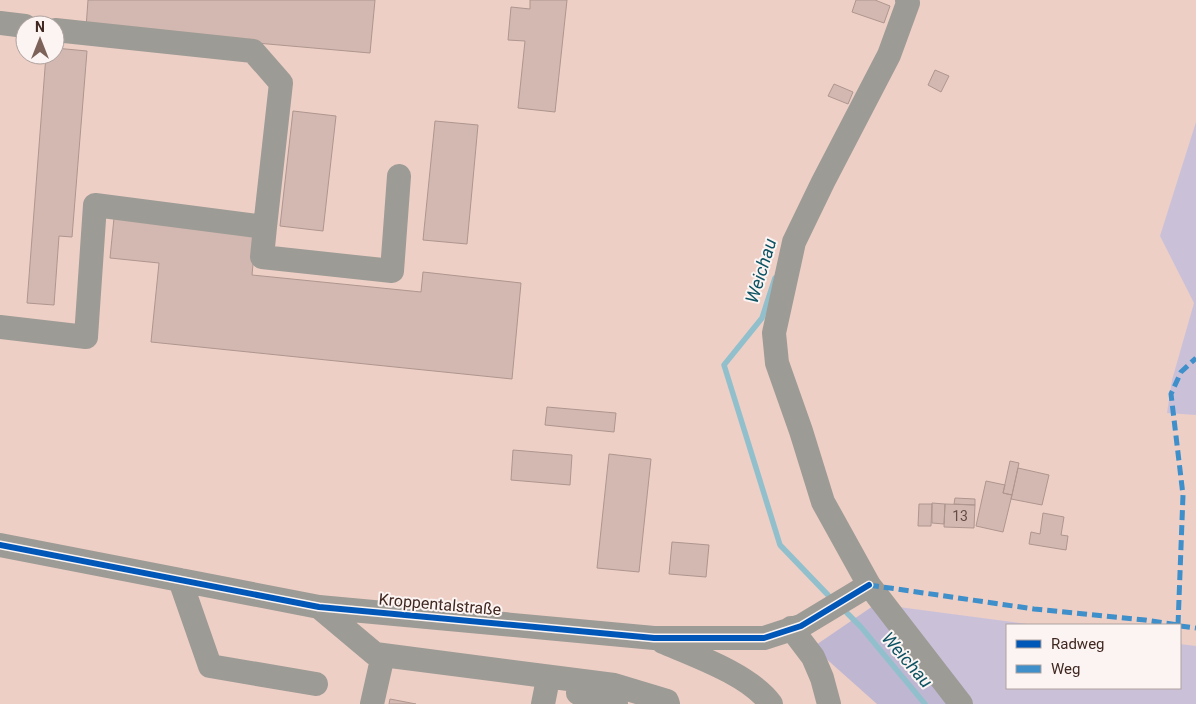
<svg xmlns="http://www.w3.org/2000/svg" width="1196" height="704" font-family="Roboto,sans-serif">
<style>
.green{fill:#cac1d9}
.forest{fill:#bfb6d2}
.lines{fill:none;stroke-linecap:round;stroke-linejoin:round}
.stream{stroke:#91c0cc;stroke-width:5.5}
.building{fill:#d2b8b0;stroke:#ae968e}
.minor{stroke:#9d9b95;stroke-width:24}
.quiet{stroke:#3f8fca;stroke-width:5;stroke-dasharray:10 5;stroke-linecap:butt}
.cycleway-casing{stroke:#fbf4f2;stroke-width:9}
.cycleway{stroke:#0057b8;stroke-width:6}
.labels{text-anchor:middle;stroke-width:4;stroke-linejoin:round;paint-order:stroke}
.number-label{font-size:14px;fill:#644b44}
.street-label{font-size:16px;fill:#402720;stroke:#fbf4f2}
.water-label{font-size:18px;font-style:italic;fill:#0d5363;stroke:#fbf4f2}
</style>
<rect width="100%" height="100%" fill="#edcfc6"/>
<path class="green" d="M1196 122V415L1167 413 1172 380 1194 303 1160 236Z
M876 604 1035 625H1007V688H1180V644L1196 646V704H947Z"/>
<path class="forest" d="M876 604 947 704H877L813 647Z"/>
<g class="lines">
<path class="stream" d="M775 278 762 318 724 365 780 545 828 595
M847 613 861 627 925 704"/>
</g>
<path class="building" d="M88 0H375L370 53 86 28Z
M530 0H567L555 112 518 108 525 41 508 40 511 7 530 9Z
M856 0H875L890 6 884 23 852 12Z
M55 48 87 51 72 237 59 236 54 305 27 303 46 55H55Z
M935 70 949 76 941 92 928 85Z
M834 84 853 92 848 104 828 96Z
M293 111 336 116 323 231 280 226Z
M435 121 478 125 467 244 423 240Z
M114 218 256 233 252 275 421 292 423 272 521 283 512 379 151 342 159 263 110 258Z
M547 407 616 413 614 432 545 425Z
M513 450 572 455 570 485 511 480Z
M609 454 651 459 639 572 597 568Z
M1010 461 1019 463 1012 495 1003 493Z
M1018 468 1049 475 1042 505 1011 499Z
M986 481 1005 485 1003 493 1012 495 1003 532 976 526Z
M955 498 975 499V505L954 504Z
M932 503 945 504 944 524 932 523Z
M919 504H932L931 526H918Z
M945 504 975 505 974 528 944 527Z
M1043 513 1064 517 1061 535 1068 536 1066 550 1029 544 1031 532 1040 534Z
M672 542 709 545 706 577 669 574Z
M390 699 416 704H389Z"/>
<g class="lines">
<path class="minor" d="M907 0 908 3 889 55 823 182 794 242 774 333 777 363 801 431 823 502 869 585 961 704
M0 23 25 26
M55 30 253 51 281 83 265 227
M0 327 86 337 95 205 265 227 262 257 392 271 399 176
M0 545 319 607 654 638H764L801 626 869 585
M180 580 210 666 316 684
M319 607 375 654 614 685 667 701 668 704
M791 628 813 657 822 678 829 704
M663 642C696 656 750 675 771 704
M578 693 600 697 616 704
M372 704 383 655
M543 704 546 689"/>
<path class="quiet" d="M869 585 1034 609 1145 620 1178 625
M1178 625 1183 495 1171 394 1181 372 1196 358
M1180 626 1196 628"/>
<g class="cycleway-casing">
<path id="cycleway" d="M0 545 319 607 654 638H764L801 626 869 585"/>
</g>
<use href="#cycleway" class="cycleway"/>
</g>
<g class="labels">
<g class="number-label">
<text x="960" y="521">13</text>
</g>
<g class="street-label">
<text transform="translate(440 604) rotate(5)" y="6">Kroppentalstraße</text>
</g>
<g class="water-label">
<text transform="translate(761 271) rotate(-73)" y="6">Weichau</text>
<text transform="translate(907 660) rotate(49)" y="6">Weichau</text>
</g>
</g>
<rect x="1006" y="624" width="175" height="65" fill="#fbf4f2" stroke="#b0a29e"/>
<rect x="1016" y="640" width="25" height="8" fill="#0057b8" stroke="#b0a29e"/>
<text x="1051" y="649" font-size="15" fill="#402720">Radweg</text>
<rect x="1016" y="665" width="25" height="8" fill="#3f8fca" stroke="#b0a29e"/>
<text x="1051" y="674" font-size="15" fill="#402720">Weg</text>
<g transform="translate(40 40)"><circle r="24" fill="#fbf4f2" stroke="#b0a29e"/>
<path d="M0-4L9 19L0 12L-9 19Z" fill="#7d625a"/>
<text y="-8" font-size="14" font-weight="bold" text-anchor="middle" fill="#402720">N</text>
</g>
</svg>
